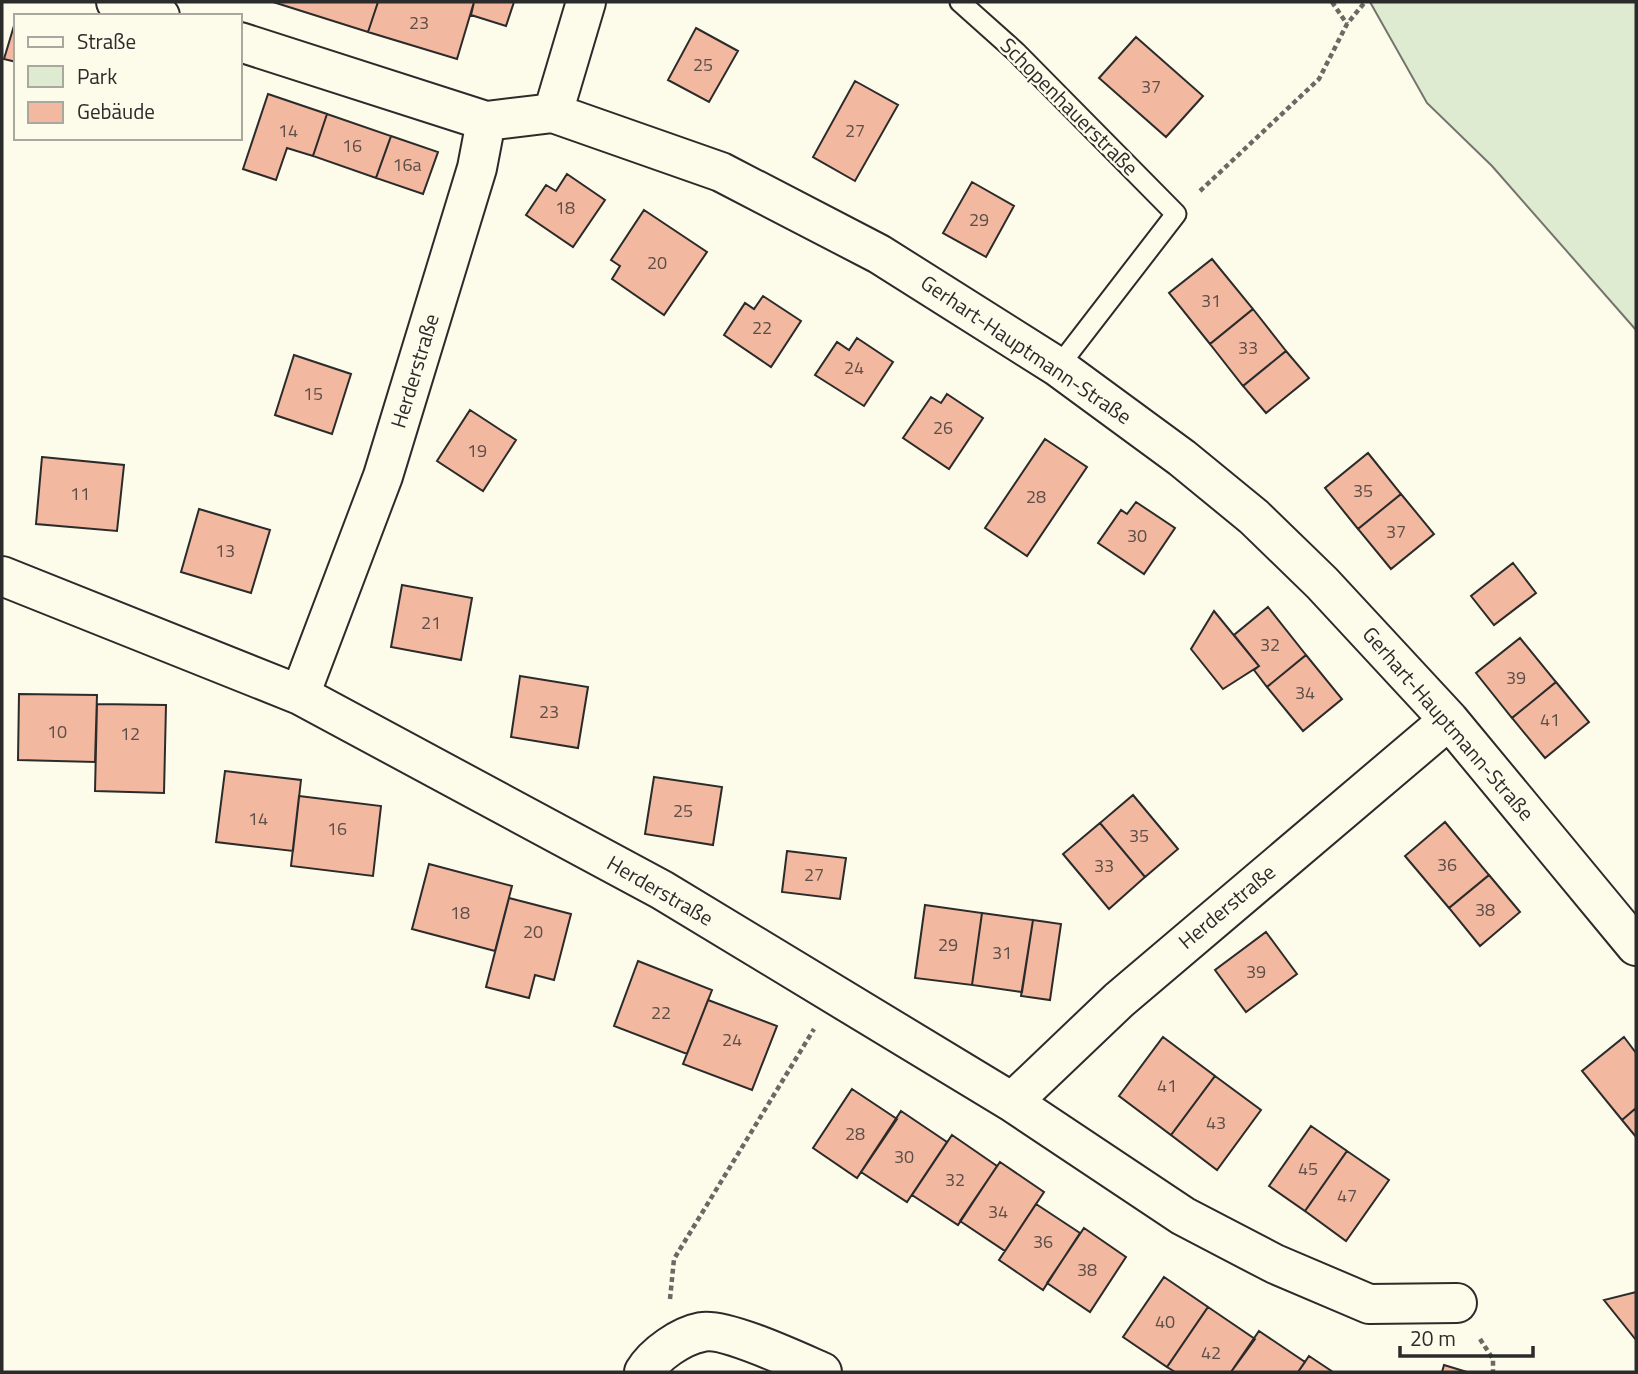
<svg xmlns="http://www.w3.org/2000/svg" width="1638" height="1374" font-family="'Titillium Web',sans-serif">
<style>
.green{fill:#deebd1;stroke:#74746e;stroke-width:2}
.building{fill:#f2b8a0;stroke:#2b2b2b;stroke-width:2}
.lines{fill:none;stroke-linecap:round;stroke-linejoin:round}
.lane-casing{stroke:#2b2b2b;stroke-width:23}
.street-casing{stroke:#2b2b2b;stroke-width:42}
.path{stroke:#6a6964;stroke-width:4.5;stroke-dasharray:5 3.5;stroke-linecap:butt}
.lane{stroke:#fdfbea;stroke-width:19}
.street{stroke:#fdfbea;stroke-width:38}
.labels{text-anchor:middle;stroke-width:5;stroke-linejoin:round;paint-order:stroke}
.number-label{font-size:18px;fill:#5d4e48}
.street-label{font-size:21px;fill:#2b2b2b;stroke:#fdfbea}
</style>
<rect width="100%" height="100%" fill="#fdfbea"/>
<path class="green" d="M1370 2H1636V330L1492 166 1427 103Z"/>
<path class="building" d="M273 2H378L368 32Z
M378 2H474L457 59 368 32Z
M474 2H514L506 26 471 15Z
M16 19V62L4 59Z
M696 28 738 51 709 102 668 80Z
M1136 37 1203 96 1166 137 1099 78Z
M855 81 898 105 855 181 813 157Z
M268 94 327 114 313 156 287 148 276 180 243 169Z
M327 114 391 136 376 178 313 156Z
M391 136 438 152 423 194 376 178Z
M567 174 605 200 573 247 526 215 546 185 556 191Z
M972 182 1014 206 986 257 943 233Z
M644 210 707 252 664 315 612 279 620 266 611 260Z
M1212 259 1253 309 1210 344 1169 293Z
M763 296 801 321 771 367 724 335 745 303 754 309Z
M1253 309 1286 351 1243 386 1210 344Z
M857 338 893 362 864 406 815 375 837 342 849 350Z
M1286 351 1309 378 1266 413 1243 386Z
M294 355 351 374 332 434 275 415Z
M947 394 983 418 949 469 903 438 931 397 941 403Z
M470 410 516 440 483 491 437 461Z
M1045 439 1087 467 1027 556 985 528Z
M1368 453 1401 494 1358 529 1325 488Z
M42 457 124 465 117 531 36 524Z
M1401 494 1434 534 1391 569 1358 529Z
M1136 502 1175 528 1144 574 1098 543 1121 510 1127 514Z
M199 509 270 530 251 593 181 572Z
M1513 563 1536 593 1494 625 1471 596Z
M402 585 472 598 461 660 391 647Z
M1268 607 1306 655 1267 687 1254 670 1259 666 1234 635Z
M1214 611 1259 666 1223 689 1191 649Z
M1520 638 1556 682 1512 718 1476 673Z
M1306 655 1342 699 1303 731 1267 687Z
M520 676 588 687 578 748 511 737Z
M1556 682 1589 722 1545 758 1512 718Z
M19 694 97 695 95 762 18 760Z
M97 704 166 705 164 793 95 791Z
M225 771 301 780 293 851 216 842Z
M654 777 722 787 713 845 645 834Z
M1133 795 1178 849 1145 877 1100 823Z
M299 796 381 806 373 876 291 866Z
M1445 822 1489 875 1449 908 1405 856Z
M1100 823 1145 877 1109 909 1063 854Z
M787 851 846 858 840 899 782 892Z
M429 864 512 886 495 951 412 929Z
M1489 875 1520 912 1480 946 1449 908Z
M509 898 571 914 554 980 535 975 529 998 486 987Z
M925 905 982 913 972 985 915 978Z
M982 913 1033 920 1022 992 972 985Z
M1033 920 1061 924 1050 1000 1021 996Z
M1266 932 1297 974 1246 1012 1215 970Z
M638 961 712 990 687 1054 614 1026Z
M708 1000 777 1026 752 1090 683 1064Z
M1163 1037 1215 1076 1171 1135 1119 1096Z
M1624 1037 1636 1053V1108L1622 1120 1582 1071Z
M1215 1076 1261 1110 1217 1170 1171 1135Z
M852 1089 897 1119 857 1178 813 1148Z
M1636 1108V1137L1622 1120Z
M901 1111 947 1142 907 1202 861 1172Z
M1311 1126 1347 1151 1305 1211 1269 1186Z
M952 1135 997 1166 958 1225 912 1195Z
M1347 1151 1389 1180 1346 1241 1305 1211Z
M1000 1162 1044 1192 1005 1251 960 1221Z
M1036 1204 1080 1233 1043 1290 999 1260Z
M1084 1228 1126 1257 1090 1312 1047 1283Z
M1164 1277 1208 1307 1167 1367 1123 1337Z
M1636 1292V1340L1604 1300Z
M1208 1307 1255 1339 1231 1372H1175L1167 1367Z
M1259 1331 1305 1362 1298 1372H1231Z
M1309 1356 1333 1372H1298Z
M1444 1365 1467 1372H1442Z"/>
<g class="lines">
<g class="lane-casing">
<path id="lane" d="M960 2 1016 52 1176 214 1058 367"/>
</g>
<g class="street-casing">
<path id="street" d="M116 2 160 16
M240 42 486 121 553 113 721 172 879 254 1058 367 1182 458 1254 517 1322 583 1449 720 1636 946
M553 113 586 2
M2 576 300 695 662 890 1012 1102 1183 1216 1275 1264 1369 1304 1457 1303
M300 695 383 476 477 168 486 121
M1012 1102 1119 1000 1449 720
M644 1372C655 1354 681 1336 702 1332 724 1327 799 1362 822 1372"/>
</g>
<path class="path" d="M1332 2 1347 24
M1200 191 1319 79 1347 24 1365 2
M670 1299 674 1259 814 1029
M1480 1339 1493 1359V1372"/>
<use href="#lane" class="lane"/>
<use href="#street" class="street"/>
</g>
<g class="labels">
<g class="number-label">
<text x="419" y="29">23</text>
<text x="703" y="71">25</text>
<text x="1151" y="93">37</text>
<text x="288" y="137">14</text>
<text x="855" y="137">27</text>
<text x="352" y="152">16</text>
<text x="407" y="171">16a</text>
<text x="565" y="214">18</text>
<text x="979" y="226">29</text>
<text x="657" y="269">20</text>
<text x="1211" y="307">31</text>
<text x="762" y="334">22</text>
<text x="1248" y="354">33</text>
<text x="854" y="374">24</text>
<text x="313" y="400">15</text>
<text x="943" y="434">26</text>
<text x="477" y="457">19</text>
<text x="1363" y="497">35</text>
<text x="80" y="500">11</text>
<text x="1036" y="503">28</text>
<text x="1396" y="538">37</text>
<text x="1137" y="542">30</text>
<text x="225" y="557">13</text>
<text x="431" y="629">21</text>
<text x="1270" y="651">32</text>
<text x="1516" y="684">39</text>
<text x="1305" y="699">34</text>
<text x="549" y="718">23</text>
<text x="1550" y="726">41</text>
<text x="57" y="738">10</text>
<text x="130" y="740">12</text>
<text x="683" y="817">25</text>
<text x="258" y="825">14</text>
<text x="337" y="835">16</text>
<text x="1139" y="842">35</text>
<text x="1447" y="871">36</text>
<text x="1104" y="872">33</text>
<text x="814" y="881">27</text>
<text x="1485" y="916">38</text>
<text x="460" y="919">18</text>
<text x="533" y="938">20</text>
<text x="948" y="951">29</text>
<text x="1002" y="959">31</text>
<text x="1256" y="978">39</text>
<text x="661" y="1019">22</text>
<text x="732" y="1046">24</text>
<text x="1167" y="1092">41</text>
<text x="1216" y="1129">43</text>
<text x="855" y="1140">28</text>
<text x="904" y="1163">30</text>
<text x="1308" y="1175">45</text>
<text x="955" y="1186">32</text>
<text x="1347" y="1202">47</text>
<text x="998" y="1218">34</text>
<text x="1043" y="1248">36</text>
<text x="1087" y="1276">38</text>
<text x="1165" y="1328">40</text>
<text x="1211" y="1359">42</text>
</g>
<g class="street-label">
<text transform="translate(1069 107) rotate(45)" y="7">Schopenhauerstraße</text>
<text transform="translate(1026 350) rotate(34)" y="7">Gerhart-Hauptmann-Straße</text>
<text transform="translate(415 371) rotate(-73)" y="7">Herderstraße</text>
<text transform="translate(1448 724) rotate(49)" y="7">Gerhart-Hauptmann-Straße</text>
<text transform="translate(660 891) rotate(30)" y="7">Herderstraße</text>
<text transform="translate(1227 907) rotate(-40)" y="7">Herderstraße</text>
</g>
</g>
<rect width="1638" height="1374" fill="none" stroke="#2b2b2b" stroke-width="7"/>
<rect x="14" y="14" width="228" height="126" fill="#fdfbea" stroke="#a9a89e" stroke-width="2"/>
<rect x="28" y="37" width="35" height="10" fill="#fdfbea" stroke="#a9a89e" stroke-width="2"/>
<text x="77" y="49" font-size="21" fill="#2b2b2b">Straße</text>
<rect x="28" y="66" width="35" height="21" fill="#deebd1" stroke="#a9a89e" stroke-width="2"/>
<text x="77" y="84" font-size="21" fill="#2b2b2b">Park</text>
<rect x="28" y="102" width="35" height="21" fill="#f2b8a0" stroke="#a9a89e" stroke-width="2"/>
<text x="77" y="119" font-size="21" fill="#2b2b2b">Gebäude</text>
<path d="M1400 1346v10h133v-10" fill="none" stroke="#2b2b2b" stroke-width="3.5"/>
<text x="1410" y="1346" font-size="21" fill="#2b2b2b" stroke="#fdfbea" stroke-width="5" paint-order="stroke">20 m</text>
</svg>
